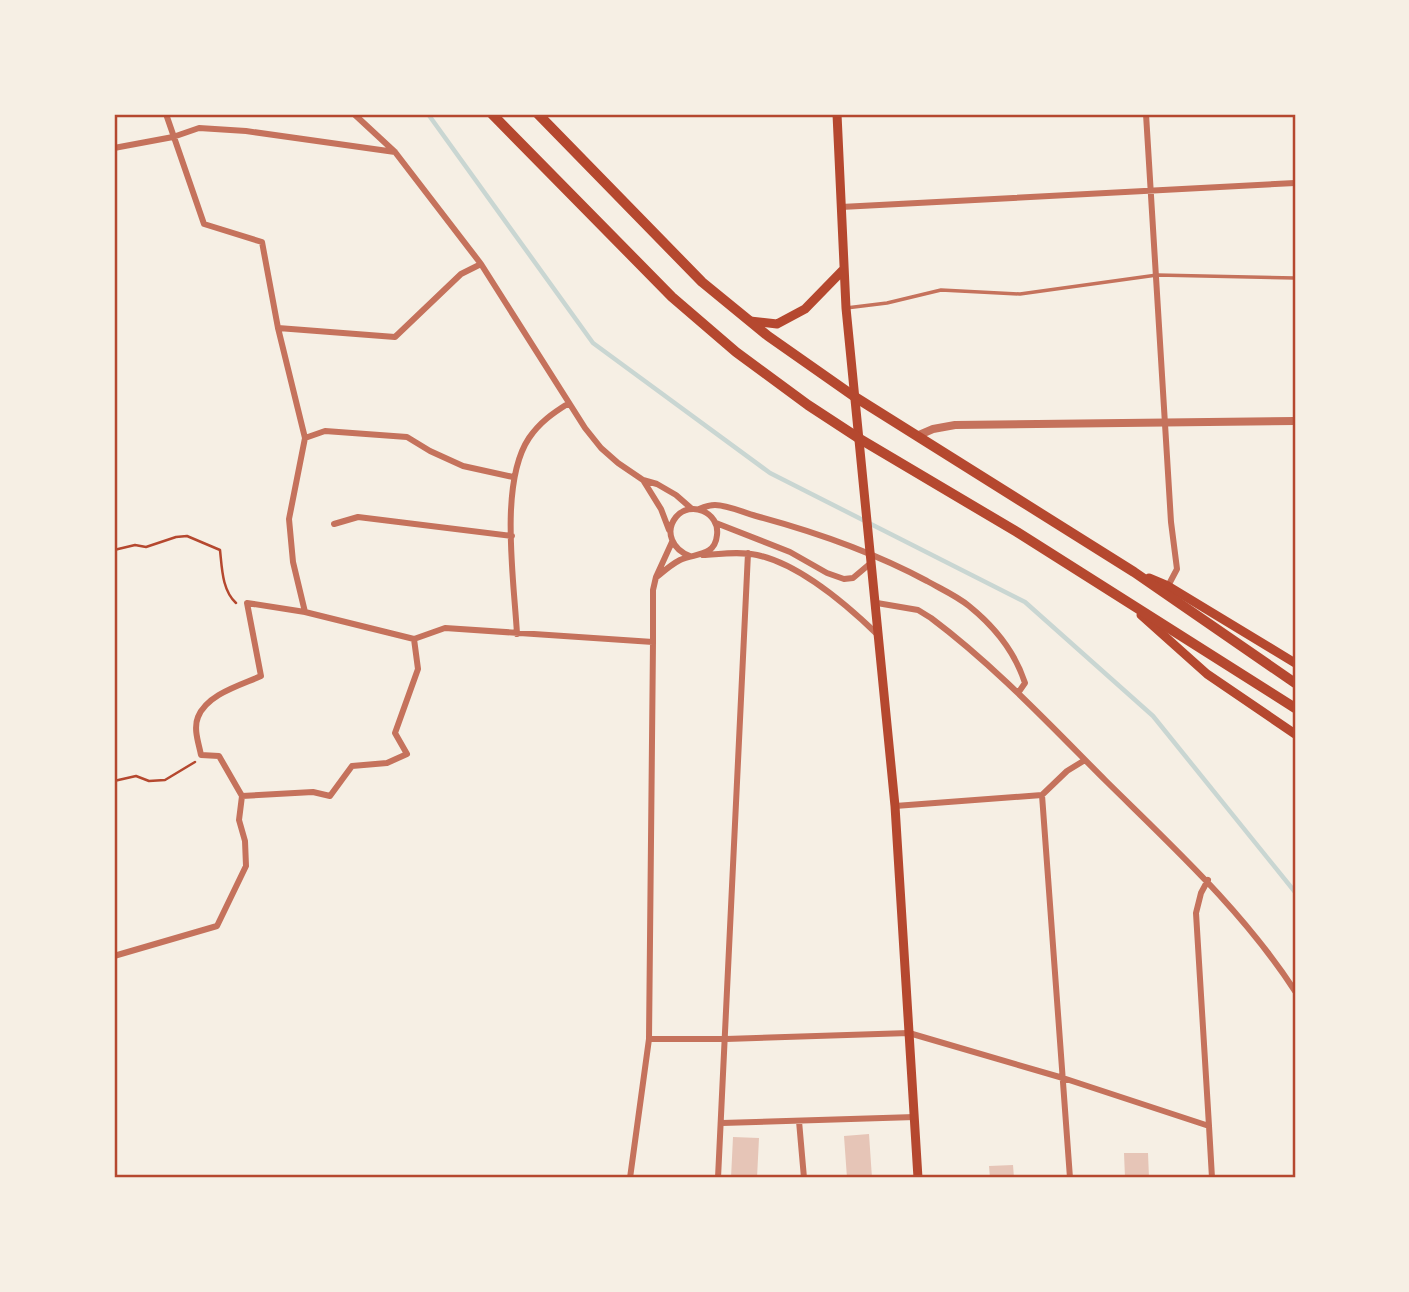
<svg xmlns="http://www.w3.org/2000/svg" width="1409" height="1292" font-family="Karla,sans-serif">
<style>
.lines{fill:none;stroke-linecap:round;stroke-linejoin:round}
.stream{stroke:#c9d6d2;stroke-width:4.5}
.building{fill:#e6c5b7}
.path{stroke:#b5482f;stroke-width:2.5}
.service{stroke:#c5725c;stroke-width:3.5}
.minor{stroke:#c5725c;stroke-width:6}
.tertiary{stroke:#c5725c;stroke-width:8}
.secondary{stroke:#b5482f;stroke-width:9}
.trunk{stroke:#b5482f;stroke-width:10}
.neatline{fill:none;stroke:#b5482f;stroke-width:2.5}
</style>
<rect width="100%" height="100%" fill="#f6efe4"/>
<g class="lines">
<path class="stream" d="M428 114 593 343 770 473 1025 602 1153 716 1295 892"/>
</g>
<path class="building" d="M869 1134 872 1178H847L844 1136Z
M733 1137 759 1138 757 1178H731Z
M1124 1153H1148L1149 1178H1125Z
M1013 1165 1014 1178H990L989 1166Z"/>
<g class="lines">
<path class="path" d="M114 550 135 545 146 547 176 537 187 536 220 550C222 568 222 590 236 603
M114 781 136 776 149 781 165 780 195 762"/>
<path class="service" d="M846 308 887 303 941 290 1020 294 1157 275 1295 278"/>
<path class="minor" d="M166 114 204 224 262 242 278 328 305 438 325 431 407 437 430 451 463 466 513 477
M354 114 395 152 481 264 585 428 601 448 618 463 643 480 657 484 676 495 692 509
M1146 114 1171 522 1177 569 1168 586
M114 148 173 137 199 128 246 131 395 152
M841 207 1295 183
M278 328 395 337 461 274 481 264
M305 438 289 519 293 562 305 612
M643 480 661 509 669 530
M699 509C704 507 710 505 715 505 728 505 744 513 756 516 816 532 873 552 927 581 941 589 957 596 969 606 995 627 1015 652 1025 683L1018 693
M716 523 790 552 827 573 844 579 853 578 872 562
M334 524 358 517 512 536
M703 555C721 554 740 551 757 555 799 564 848 606 878 635
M658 576C665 570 672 564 680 560 695 553 715 557 717 535 720 512 690 500 676 517 664 532 673 550 690 556
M877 603 918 610 931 618C995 666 1050 725 1106 781 1174 848 1243 911 1295 991
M517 634C514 580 499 483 529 438 540 422 553 413 569 403
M1042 795 1070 1178
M242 796 313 792 330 796 352 766 387 763 407 754 395 733 418 669 414 639
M895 806 1042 795 1067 771 1085 760
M1208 880 1201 893 1196 913 1209 1126
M114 956 217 926 246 866 245 841 239 820 242 796 219 756 201 755C199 744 193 729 198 717 207 694 241 685 261 676L247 603 305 612 414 639 445 628 653 642V590L656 577 672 542
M649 1039 653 642
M799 1121 804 1178
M722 1123 915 1117
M630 1178 649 1039H726L909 1033 1063 1078 1209 1126 1212 1178
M718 1178 748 553"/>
<path class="tertiary" d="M919 435 933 429 955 425 1295 421"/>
<path class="secondary" d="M837 114 846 308 895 806 918 1178
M750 321 777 324 805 309 844 269
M1149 578 1168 586 1295 663
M1141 615 1207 674 1295 734"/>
<path class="trunk" d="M492 114 672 297 736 352 808 405 860 439 1017 532 1295 708
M538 114 702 282 768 336 855 397 1134 572 1295 683"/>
</g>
<rect width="1409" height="1292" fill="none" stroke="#f6efe4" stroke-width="231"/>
<rect x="116" y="116" width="1178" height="1060" class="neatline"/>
</svg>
